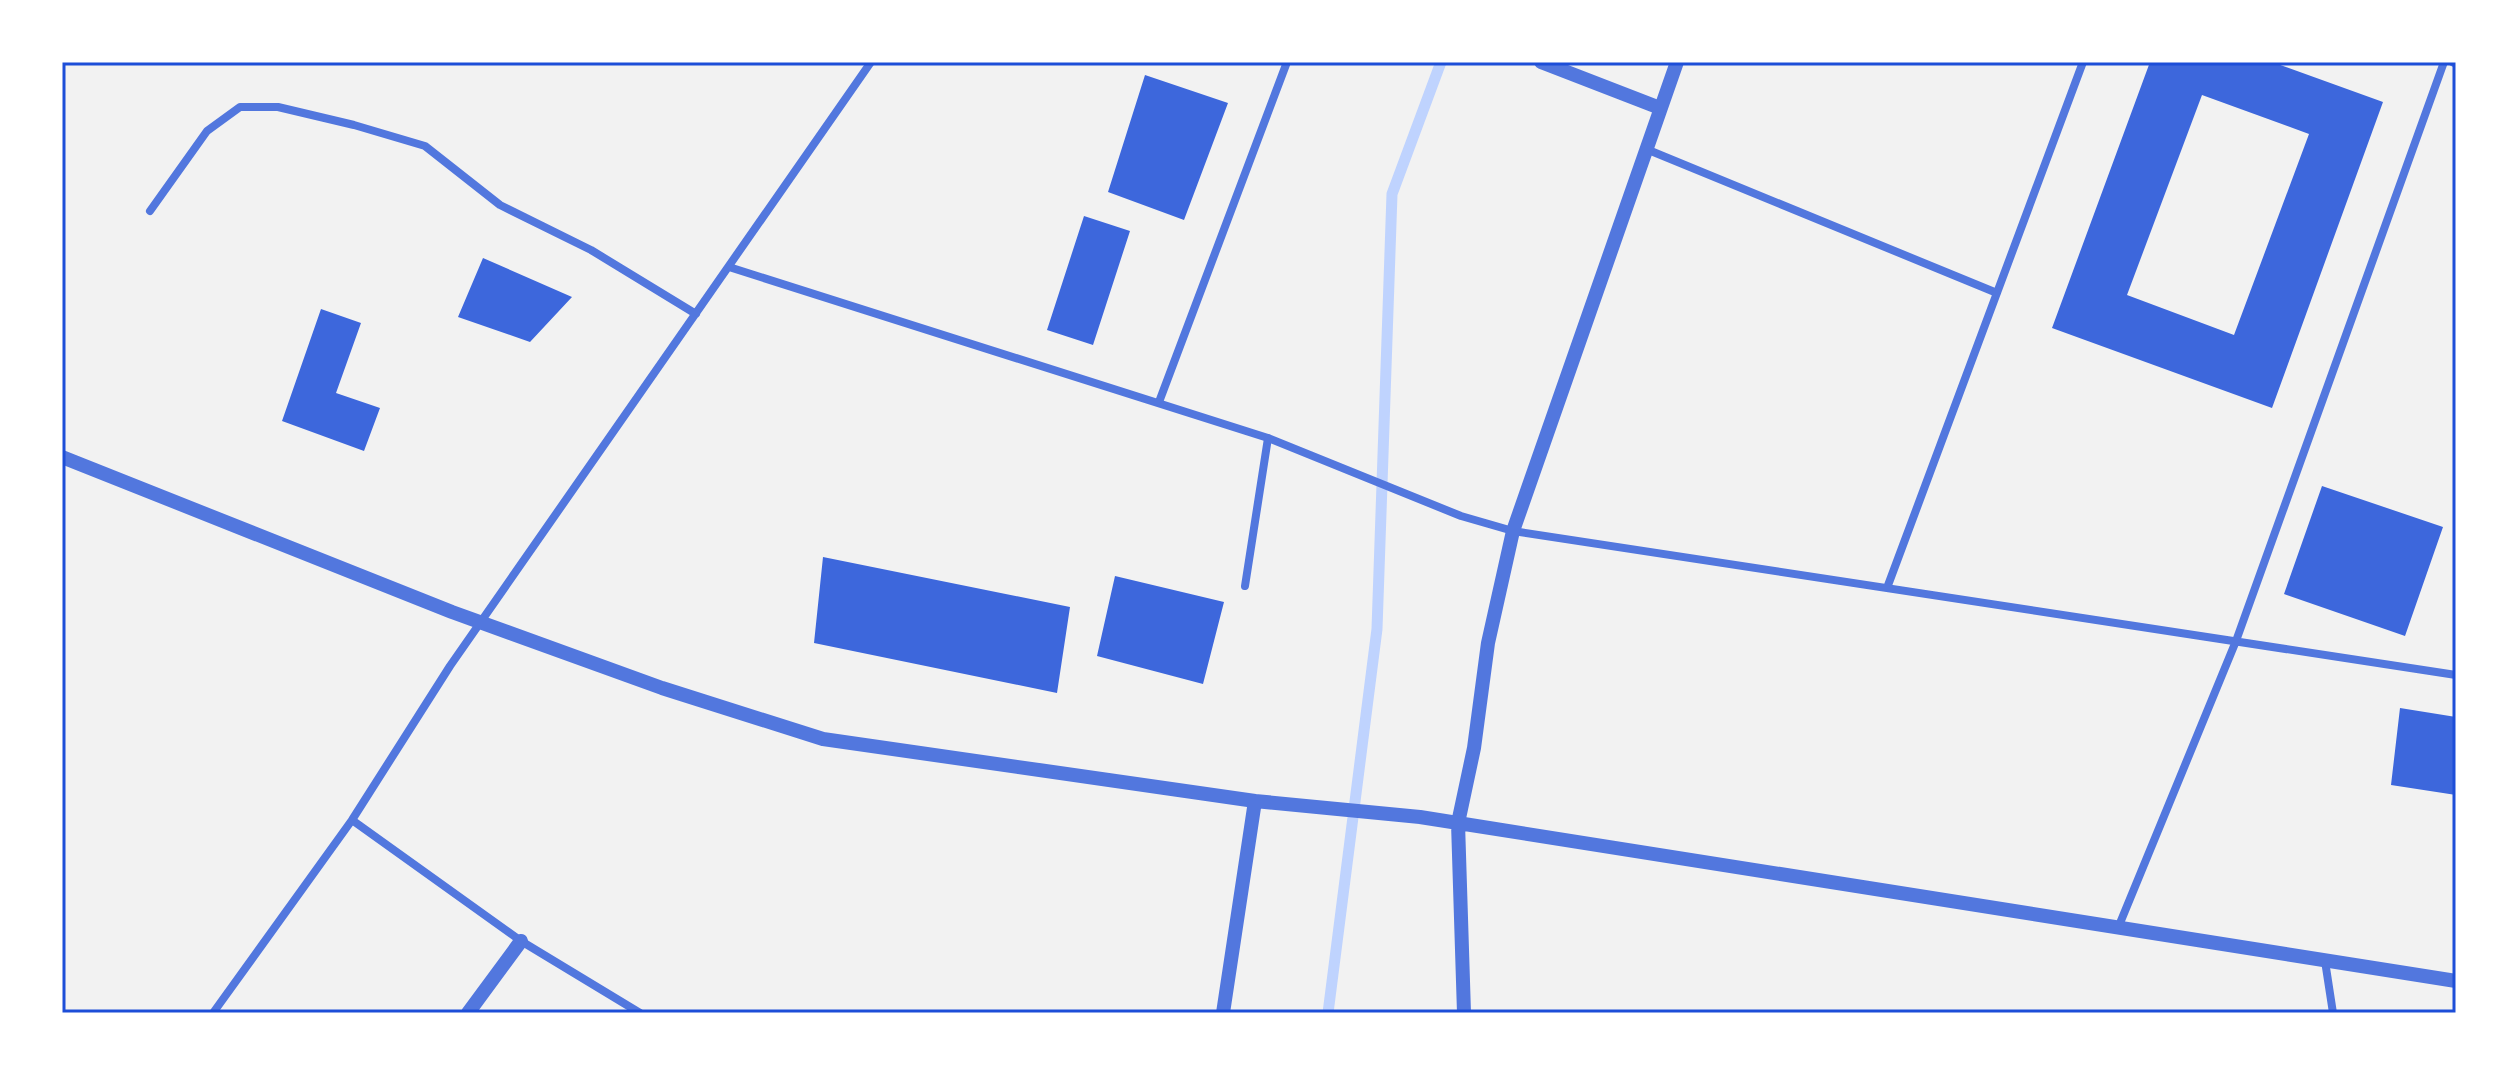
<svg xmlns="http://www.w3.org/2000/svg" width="2518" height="1075" font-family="'Alegreya Sans',sans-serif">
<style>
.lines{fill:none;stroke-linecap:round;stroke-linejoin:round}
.stream{stroke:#bfd3fe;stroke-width:11}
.building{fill:#3d67dc;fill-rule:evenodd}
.minor{stroke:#5277de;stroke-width:8}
.tertiary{stroke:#5277de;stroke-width:14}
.neatline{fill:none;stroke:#1d4ed8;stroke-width:3}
</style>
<rect width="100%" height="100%" fill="#f2f2f2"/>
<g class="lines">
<path class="stream" d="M1328 1013 1377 629 1392 194 1441 62"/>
</g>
<path class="building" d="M2150 62H2272L2383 102 2272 408 2052 328ZM2202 95 2309 134 2234 335 2127 295Z
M1145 75 1228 103 1184 220 1108 192Z
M1084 216 1130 231 1093 345 1047 330Z
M483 258 572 297 530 342 458 317Z
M321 309 361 323 336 393 380 408 364 451 282 421Z
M2322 486 2443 527 2405 636 2284 594Z
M823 557 1070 607 1057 693 814 643Z
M1115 576 1224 602 1203 684 1097 656Z
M2400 708 2456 717V795L2391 785Z"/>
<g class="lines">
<path class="minor" d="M2452 62 2456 64
M1646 149 1997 293
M150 211 207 131 240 107H278L354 125 425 146 500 205 591 250 696 314
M729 267 1268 438 1461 516 1513 531 2456 675
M1159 402 1287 62
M1245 586 1268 438
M1887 588 2083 62
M352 820 521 941 640 1013
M2118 928 2236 641 2444 62
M2325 961 2333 1013
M213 1013 352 820 450 666 871 62"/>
<path class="tertiary" d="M1541 62 1660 108
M62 457 452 612 662 688 823 739 1255 801 1420 817 2456 981
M468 1013 521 941
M1223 1013 1255 801
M1464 1013 1458 823 1474 748 1488 643 1513 531 1677 62"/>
</g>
<rect width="2518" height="1075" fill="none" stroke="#ffffff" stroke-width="128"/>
<rect x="64" y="64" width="2390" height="947" class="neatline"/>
</svg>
